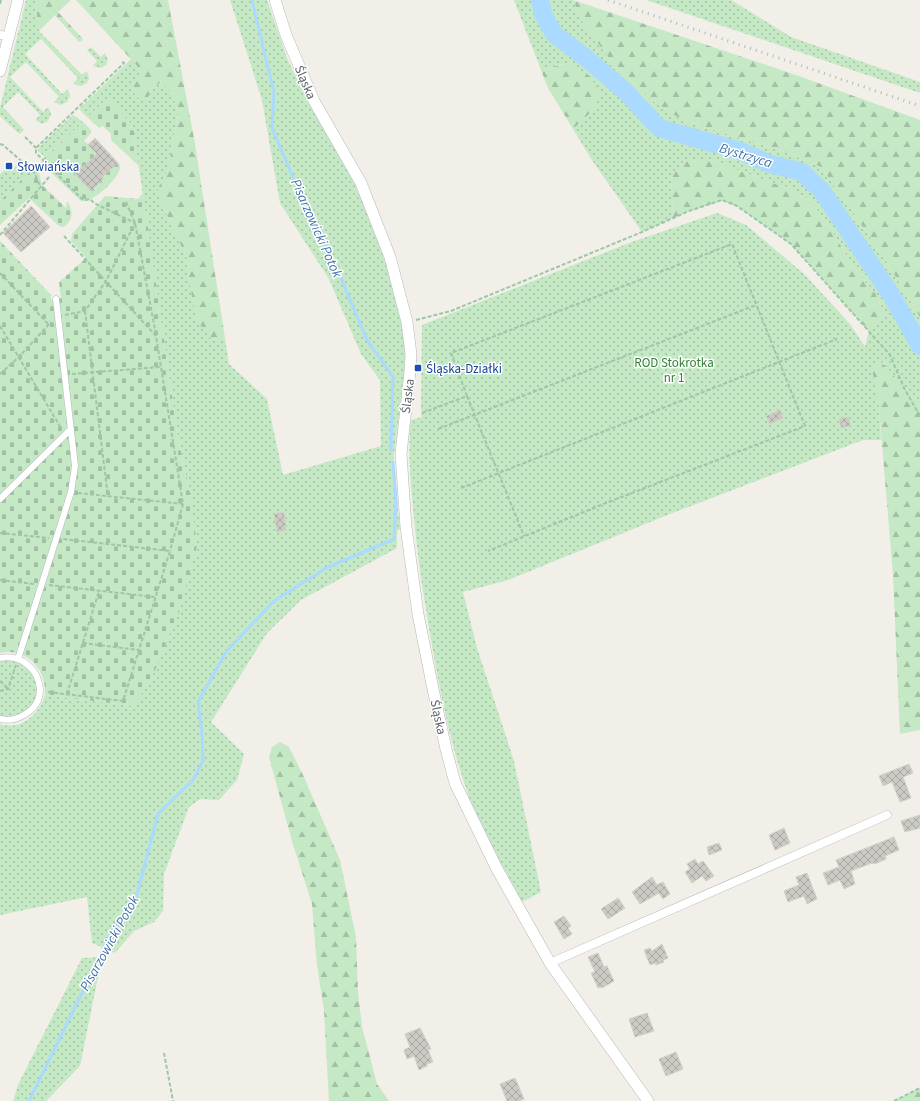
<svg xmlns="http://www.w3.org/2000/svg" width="920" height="1101" font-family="'Source Sans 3',sans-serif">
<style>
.grass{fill:url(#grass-dots)}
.forest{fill:url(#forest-firs)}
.cemetery{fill:url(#cemetery-stones)}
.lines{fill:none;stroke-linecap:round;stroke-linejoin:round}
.stream{stroke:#aadaff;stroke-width:3}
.river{stroke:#aadaff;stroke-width:18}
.building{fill:url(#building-cross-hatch);stroke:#d6d1c6}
.pedestrian-casing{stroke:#b5b8bc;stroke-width:7}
.minor-casing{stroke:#b5b8bc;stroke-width:9}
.tertiary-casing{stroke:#b5b8bc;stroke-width:12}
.path{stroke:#9cc7a9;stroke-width:2;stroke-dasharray:4 2;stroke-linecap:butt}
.pedestrian{stroke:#fff;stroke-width:6}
.minor{stroke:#fff;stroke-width:8}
.tertiary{stroke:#fff;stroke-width:11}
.rail{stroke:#b6b7b8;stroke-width:3;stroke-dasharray:1 5;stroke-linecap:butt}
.transit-dot{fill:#1a4fb4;stroke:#fff;stroke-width:1.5}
.labels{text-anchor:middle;stroke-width:3;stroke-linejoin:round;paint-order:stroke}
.street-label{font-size:13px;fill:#5f6368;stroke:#fff}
.transit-label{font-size:13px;fill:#164399;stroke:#fff;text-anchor:start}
.park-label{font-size:13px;fill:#348238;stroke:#fff}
.water-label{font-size:14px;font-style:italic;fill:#4174aa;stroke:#fff}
</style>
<defs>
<pattern id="grass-dots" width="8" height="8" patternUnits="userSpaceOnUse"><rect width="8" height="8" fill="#c5e8c5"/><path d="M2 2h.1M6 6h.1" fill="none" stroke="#a3c0a4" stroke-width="1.8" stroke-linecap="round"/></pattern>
<pattern id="forest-firs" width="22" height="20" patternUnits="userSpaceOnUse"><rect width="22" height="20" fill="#c5e8c5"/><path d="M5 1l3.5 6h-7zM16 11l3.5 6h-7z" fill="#a3c0a4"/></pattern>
<pattern id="cemetery-stones" width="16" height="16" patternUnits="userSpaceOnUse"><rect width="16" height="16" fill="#c5e8c5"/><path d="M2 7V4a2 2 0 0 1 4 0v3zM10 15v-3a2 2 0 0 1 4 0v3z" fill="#a3c0a4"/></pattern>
<pattern id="building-cross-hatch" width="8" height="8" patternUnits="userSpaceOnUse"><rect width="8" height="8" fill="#cccac5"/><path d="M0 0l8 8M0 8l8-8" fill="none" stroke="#a9a8a4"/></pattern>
</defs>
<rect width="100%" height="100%" fill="#f1efe8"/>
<path class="grass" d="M26 0H35L39 31 82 75 87 71 89 78 87 83 81 86 73 84 78 78 41 39 25 54 62 94 68 89 70 96 67 102 61 105 54 102 59 97 26 62 10 77 43 112 48 107 51 114 48 121 42 124 35 120 40 115 18 92 3 107 24 130 20 134 17 132 0 116V108Z
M230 0H267L288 61 320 123 351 177 370 218 388 270 402 327 406 360 393 462 400 529 397 531V548L301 600 267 633 211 722 244 754 237 780 219 800 200 799 189 807 164 874 163 911 154 922 134 931 115 953 92 943 87 897 0 915V724C22 731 39 714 45 695L134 706 191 498 178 438 133 126 108 98 87 117 79 109 131 59 141 70 132 89 147 99 153 89 162 82 172 92 178 114 168 170 158 188 162 205 187 258 189 281 212 340 225 338 229 364 267 399 283 475 381 446 380 380 361 354 329 279 280 203 262 100Z
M514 0H573L583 23 612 62 653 101 682 120 788 153 821 167 846 202 886 261 920 317V402L890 372 883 362 879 409 881 440H863L670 514 508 580 463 592 477 648 514 761 541 892 522 902C504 867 482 832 468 794 447 735 436 671 426 609 420 575 416 541 413 507 410 478 408 449 411 420L422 417 421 409 422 325 629 243 717 213 746 225 804 274 850 324 865 347 869 331 885 314 875 293 853 267 831 229 810 200 789 189 708 159H688L671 176 673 218 642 232 592 160 573 129 592 110 568 63 541 70Z
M646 0H731L791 37 920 82V93Z
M91 47 101 57 105 53 108 59 106 65 101 68 93 66 97 61 87 50Z
M73 115 83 122 45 157 38 151 39 147Z
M18 163 29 173 0 201V174L6 169 11 167 13 169Z
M11 660C56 673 36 726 0 716V661Z
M102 957 80 1066 46 1101H13L18 1085 82 958Z"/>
<path class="forest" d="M35 0H71L58 12 83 39 82 41 79 42 55 15 39 31Z
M76 0H168L194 138 225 338 212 340 197 321 189 281 187 258 162 205 158 188 168 170 178 114 172 92 161 82 153 89 147 99H139L131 90 141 70Z
M573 0 796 75 920 120V317L886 261 846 202 821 167 788 153 682 120 653 101 612 62 583 23Z
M568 63 590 76 601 94 593 110 573 129 548 88 541 70Z
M688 159H708L789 189 810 200 831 229 853 267 875 293 885 314 869 331 791 244 737 206 722 201 689 211 673 218 671 176Z
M882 362 890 372 920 402V730L900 734 893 575 879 409 872 369Z
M280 742 289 747 303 775 340 860 356 937 358 992 362 1027 377 1084 389 1101H329L324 1010 317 965 312 904 292 841 269 757 272 747Z
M920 1088V1101H894Z"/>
<path class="cemetery" d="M108 98 133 126 139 166 111 140V134L103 126 99 128 87 117Z
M83 122 91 130V133L84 141 88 144 95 138 118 163C120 165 121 165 120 168 119 178 92 204 81 201L40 162Z
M34 168 39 173 42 185 66 208 67 201C74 210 73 220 64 227L59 226 29 198 0 225V201Z
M143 193 178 438 191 498 197 546 179 612 151 680 134 706 45 695C45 690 45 686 44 682 40 662 20 648 0 653V241L51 295V300L61 298 59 282 86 258 71 241 72 234 105 196 138 199Z"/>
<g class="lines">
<path class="stream" d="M252 0 274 93 272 128 295 182 340 276 367 340 393 377 391 450
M536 0 540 2
M29 1101 110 936 137 894 158 814 193 780 203 761 202 735 198 702 226 652 274 601 326 568 394 539 396 500 393 462"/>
<path class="river" d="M540 0 543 14 554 34 586 58 626 92 659 128 740 151 770 164 802 172 822 191 892 296 920 346"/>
</g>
<path class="building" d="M95 138 118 163 102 177 103 179 91 191 75 174 97 154 88 145Z
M31 206 50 227 21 252 3 233Z
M780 410 783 418 770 424 766 416Z
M849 417 850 426 841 428 839 419Z
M284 512 286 530 277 532 274 514Z
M909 764 913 773 903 777 911 798 900 802 892 782 883 786 879 776Z
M920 815V828L905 832 901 821Z
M784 828 790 843 775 850 769 835Z
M894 837 899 850 885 856 886 859 875 864 872 863 851 871 855 884 844 889 840 880 828 885 823 873 839 867 836 860Z
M719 843 722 850 709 855 707 847Z
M695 859 698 864 703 861 714 876 706 881 702 876 692 883 685 872 690 869 687 864Z
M807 873 817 899 807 904 804 896 788 902 784 891 799 885 796 877Z
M652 877 657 885 663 882 670 894 663 899 659 893 640 904 632 892Z
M618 898 625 908 608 919 601 909Z
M564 916 571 926 568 928 572 934 564 939 554 922Z
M662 944 668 958 663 960 664 962 656 965 655 963 650 965 644 950 650 948 652 951Z
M598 953 604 967 607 966 614 981 602 988V987L598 988 591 973 595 972 588 957Z
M647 1013 654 1031 635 1037 629 1019Z
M420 1028 431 1049 428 1050 433 1062 427 1064V1066L419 1070 414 1056 407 1059 404 1050 410 1047 405 1034Z
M676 1052 683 1069 666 1076 659 1059Z
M515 1078 524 1099 519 1101H507L500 1084Z"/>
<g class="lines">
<g class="pedestrian-casing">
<path id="pedestrian" d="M0 499 71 429
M0 658C21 654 39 669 40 690 40 710 17 723 0 719
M18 659 71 492 75 466 56 299"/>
</g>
<g class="minor-casing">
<path id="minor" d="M0 35 8 36
M550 963 887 815"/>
</g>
<g class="tertiary-casing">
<path id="tertiary" d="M275 0 286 35 314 101 361 183 390 257 407 322 411 355 410 371 401 454 406 527 418 614 433 689 446 749 455 783 497 869 550 963 648 1101
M0 71 18 0"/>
</g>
<path class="path" d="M0 4 1 0
M25 137 36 148
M0 144 3 145 34 172 40 186
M126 202 135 223 156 335
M0 235 49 177
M64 236 156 336 183 504 170 551
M0 273 49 325
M85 311 108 497
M65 315 85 311 106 281 135 223 94 203 90 199 86 200 82 199 36 153V148L124 63 122 61
M416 320 451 311 642 232 689 211 722 200 737 206 791 244 890 355 904 388 920 416
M0 326 61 428
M0 374 19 357 51 322
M72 374 160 367
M467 396 524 536
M422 413 467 396 451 353 732 244 805 426 606 503 488 551
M438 429 756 305
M461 488 837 339
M78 493 183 504
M0 533 49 538
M0 580 34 584
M49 585 155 597
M83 643 139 650
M0 681 8 689
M0 691 8 689 16 665
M48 692 123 701 170 551 63 539
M67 694 99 591
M164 1053 173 1101
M894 1101 920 1088"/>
<use href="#pedestrian" class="pedestrian"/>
<use href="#minor" class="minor"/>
<use href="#tertiary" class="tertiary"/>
<path class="rail" d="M608 0 920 106"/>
</g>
<g class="transit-dot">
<rect x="5" y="162" width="8" height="8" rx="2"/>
<rect x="414" y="364" width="8" height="8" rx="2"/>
</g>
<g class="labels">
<g class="street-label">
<text transform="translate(306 82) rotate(67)" y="5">Śląska</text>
<text transform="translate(407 396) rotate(-83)" y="5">Śląska</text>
<text transform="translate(439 717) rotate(78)" y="5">Śląska</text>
</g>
<g class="transit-label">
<text x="17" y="171">Słowiańska</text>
<text x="426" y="373">Śląska-Działki</text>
</g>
<g class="park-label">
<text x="674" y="367">ROD Stokrotka<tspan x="674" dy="15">nr 1</tspan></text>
</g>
<g class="water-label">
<text transform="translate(746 155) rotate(17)" y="5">Bystrzyca</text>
<text transform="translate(317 228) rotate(66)" y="5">Pisarzowicki Potok</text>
<text transform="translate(109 943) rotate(-61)" y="5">Pisarzowicki Potok</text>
</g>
</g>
</svg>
